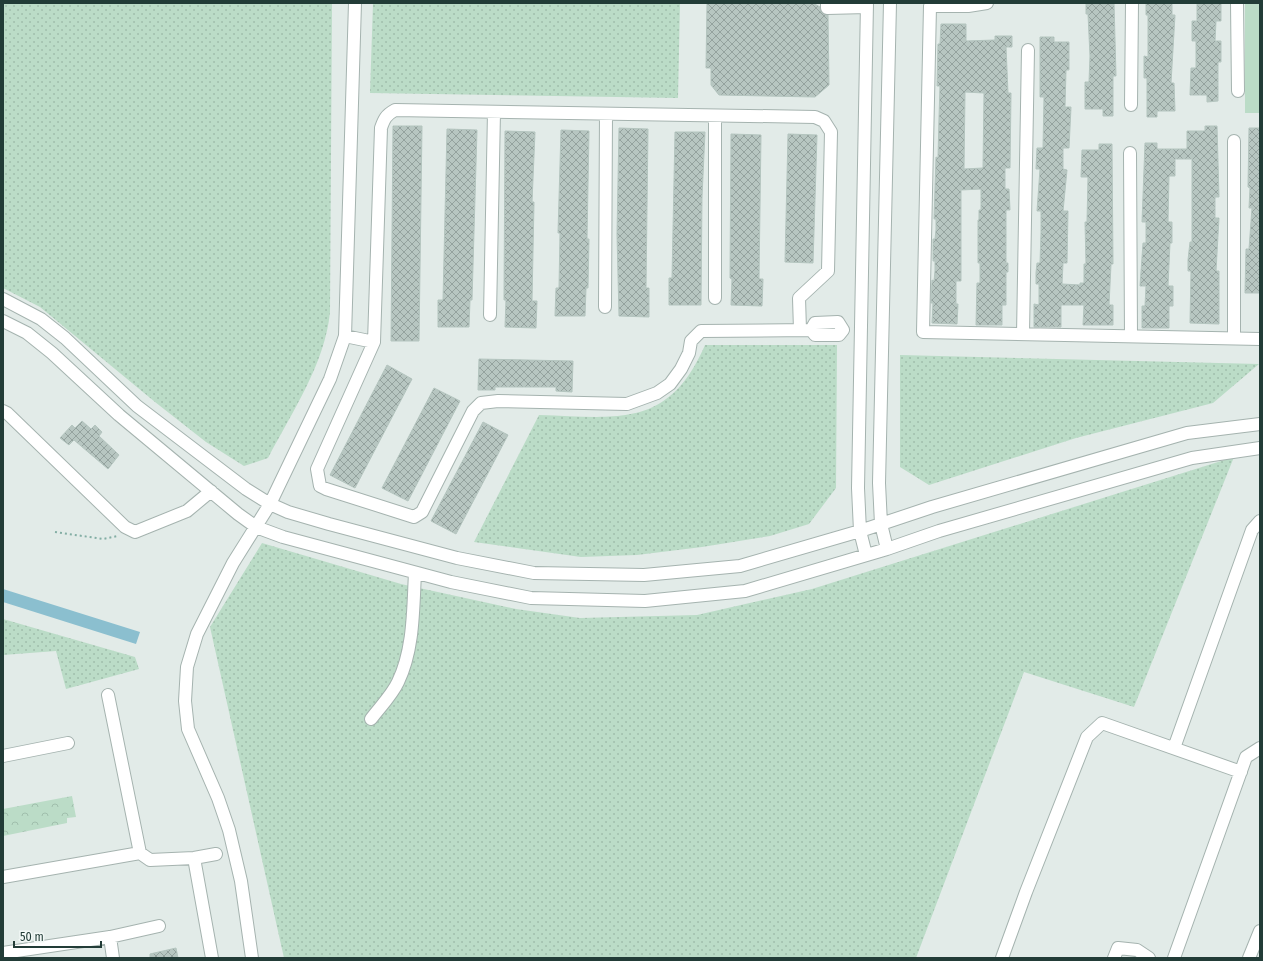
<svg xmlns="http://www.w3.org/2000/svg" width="1263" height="961" font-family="'Fira Sans Condensed',sans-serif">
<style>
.grass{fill:url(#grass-dots)}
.forest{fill:url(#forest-crowns)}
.pitch{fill:#bbdcc7}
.water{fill:#8bbfcf}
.building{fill:url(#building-cross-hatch);stroke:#b4c5bf;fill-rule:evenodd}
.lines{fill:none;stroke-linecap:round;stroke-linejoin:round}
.minor-casing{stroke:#a5b3af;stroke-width:14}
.path{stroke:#83aea4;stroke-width:2;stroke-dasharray:2 3;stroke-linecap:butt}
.minor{stroke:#fff;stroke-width:12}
</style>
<defs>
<pattern id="grass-dots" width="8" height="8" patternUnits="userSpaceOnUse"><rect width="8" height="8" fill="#bbdcc7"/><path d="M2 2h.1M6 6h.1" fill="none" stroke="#a0beac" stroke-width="1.8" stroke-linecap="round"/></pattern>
<pattern id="forest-crowns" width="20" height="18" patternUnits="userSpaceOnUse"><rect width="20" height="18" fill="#bbdcc7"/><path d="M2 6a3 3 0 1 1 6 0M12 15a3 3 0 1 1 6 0" fill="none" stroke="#a0beac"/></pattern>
<pattern id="building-cross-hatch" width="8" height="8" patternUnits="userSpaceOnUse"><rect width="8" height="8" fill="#b7c6c1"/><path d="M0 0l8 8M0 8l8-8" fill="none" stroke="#94a29e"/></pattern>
</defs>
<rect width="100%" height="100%" fill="#e2ebe8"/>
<path class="grass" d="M3 3H332L330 312C325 364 292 412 268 458L244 466 206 442 155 402 40 307 3 288Z
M373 3H680L678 98 370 93Z
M705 345H837L836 488 809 524 770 536 702 547 637 555 581 557 474 542 539 415C617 417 668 430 705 345Z
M900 355 1259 364 1213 403 1076 438 929 485 900 467Z
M1234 457 1134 707 1024 672 916 958H284L210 627 262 543 401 584 516 609 580 618 697 615 812 589Z
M3 619 135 657 139 669 66 689 56 651 3 655Z"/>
<path class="forest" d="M72 796 76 817 67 818V823L3 836V809Z"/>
<path class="pitch" d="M1245 3H1260V113H1245Z"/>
<path class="water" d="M3 589 140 632 136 644 3 602Z"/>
<path class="building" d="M707 3H813L820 7 821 12 828 15 829 85 815 97 719 95 711 85V68H706Z
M1086 3H1114L1116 76H1113V116H1103V109H1085V82H1089L1090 56 1088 14H1086Z
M1146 3H1172V15H1175L1171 83H1174L1175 111H1157V117H1147V78H1144V56L1148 57V15H1146Z
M1197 3H1221V21H1216L1215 41H1221V62H1218V101L1207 102V95H1190L1191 68H1196V41H1192V21H1197Z
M941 24H966V41L995 40V36H1012V47H1006L1008 93H1011L1010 168H1005V189H1009L1010 210H1006V263H1008V272H1006V305H1002V325H976L977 283H980V263H978V220H979V210H981V189L961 190V281H956V304H958L957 324 932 323 933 303H931L932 280 934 281 935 271V261H933V239H935L936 230V219H934L936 157 938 158 939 118 940 86H937L938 44H940ZM965 92 984 93 983 168 964 169Z
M1040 37H1054V42H1069V70H1066L1065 107H1071L1069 148H1063V169L1067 170 1063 211H1068L1067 263H1063L1062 284 1080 285V283H1084V264H1086L1085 222H1087L1088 177H1081L1082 150H1099V144H1112L1113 264H1111L1109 305H1113V325H1083L1084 305H1061V327H1034V304L1039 305V284H1036V273L1037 263H1040L1041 233V211H1037L1040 169H1036L1037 148H1043L1044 97H1040Z
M393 126H422L419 341H391Z
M1205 126H1217L1219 197H1215V218H1219L1216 271H1219V324L1190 323 1191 271H1188V260L1190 242H1192V159H1175V176H1169L1168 222H1172V243H1170L1168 286H1173V306H1169V328H1142V306H1145L1146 286H1140L1143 243H1146V222H1142L1145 143H1157V149H1187V131H1205Z
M619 128 648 129 646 288H649V317L619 316 617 234Z
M1249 128H1260V293H1245L1246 249H1249L1252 208H1249L1250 188 1248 187Z
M447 129 477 130 472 300H470L469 327H438V300H443Z
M561 130 589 131 587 239H589L588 288H586L585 316H555L556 288H559L560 233H558Z
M505 131 535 132 532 202H534L532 301H537L536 328 505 327 506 300H504Z
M675 132H705L702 197 701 305H669V278H672Z
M731 134 761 135 759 279H763L762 306 731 305 732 279 730 278Z
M788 134 817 135 813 263 785 262Z
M479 359 573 361 572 392 556 391V387H495V390H478Z
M387 365 412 379 355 488 330 475Z
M434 388 460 401 408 501 382 488Z
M82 421 91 429 95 425 102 432 99 436 119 455 108 469 74 440 69 445 60 438 72 425 75 428Z
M483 422 508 435 456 534 431 521Z
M176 948 178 958H150V954Z"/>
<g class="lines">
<g class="minor-casing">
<path id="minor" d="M827 3V8L867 7
M987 3 968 6H930L923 332 1260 339
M1237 3 1238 91
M1131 105 1132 3
M715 116V298
M1234 141V338
M1130 153 1131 336
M3 299 41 319 65 338 137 406 246 489 270 504 288 512 329 524 457 558 534 573 644 575 740 566 860 531 932 507 1187 433 1260 424
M605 307 606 114
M490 315 494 112
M3 321 27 333 52 353 119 415 238 514 256 527 283 537 451 582 531 598 645 601 745 591 887 549 939 531 1192 458 1260 448
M800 330 799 298 828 271 831 132 824 121 815 117 395 110C386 115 384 119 381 128L374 342 317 469 320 486 326 489 414 517 422 512 473 411 481 403 498 401 627 404 657 393 670 384 681 369 689 353 691 341 701 331 811 330
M811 330 815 323 838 322 843 330
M811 330 815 335H839L843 330
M1023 334 1028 50
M345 336 374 342
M3 411 7 413 125 527 135 532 187 511 211 491
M887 549 881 524 879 483 890 3
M866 555 860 531 858 488 867 3
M108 695 140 853
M371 719C380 707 392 695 398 682 414 649 413 609 415 573
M1174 748 1252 530 1260 521
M3 756 68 743
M194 858 212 958
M3 877 140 853 150 860 194 858 216 854
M110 937 113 958
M3 953 110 937 159 926
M252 958 241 881 229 830 218 798 188 729 185 701 187 667 197 634 233 563 270 504 330 379 345 336 355 3
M1002 958 1026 892 1087 737 1102 723 1241 772
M1114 958 1118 948 1137 950 1149 958
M1174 958 1246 757 1260 748
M1249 958 1260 931"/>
</g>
<path class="path" d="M55 532 103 539 118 536"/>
<use href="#minor" class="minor"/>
</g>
<rect width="1263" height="961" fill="none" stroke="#223c37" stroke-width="8"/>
<path d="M14 941v6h87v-6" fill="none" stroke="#223c37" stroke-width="2"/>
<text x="20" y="941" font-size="12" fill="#223c37" stroke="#f2f8f6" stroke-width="3" paint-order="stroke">50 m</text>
</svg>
